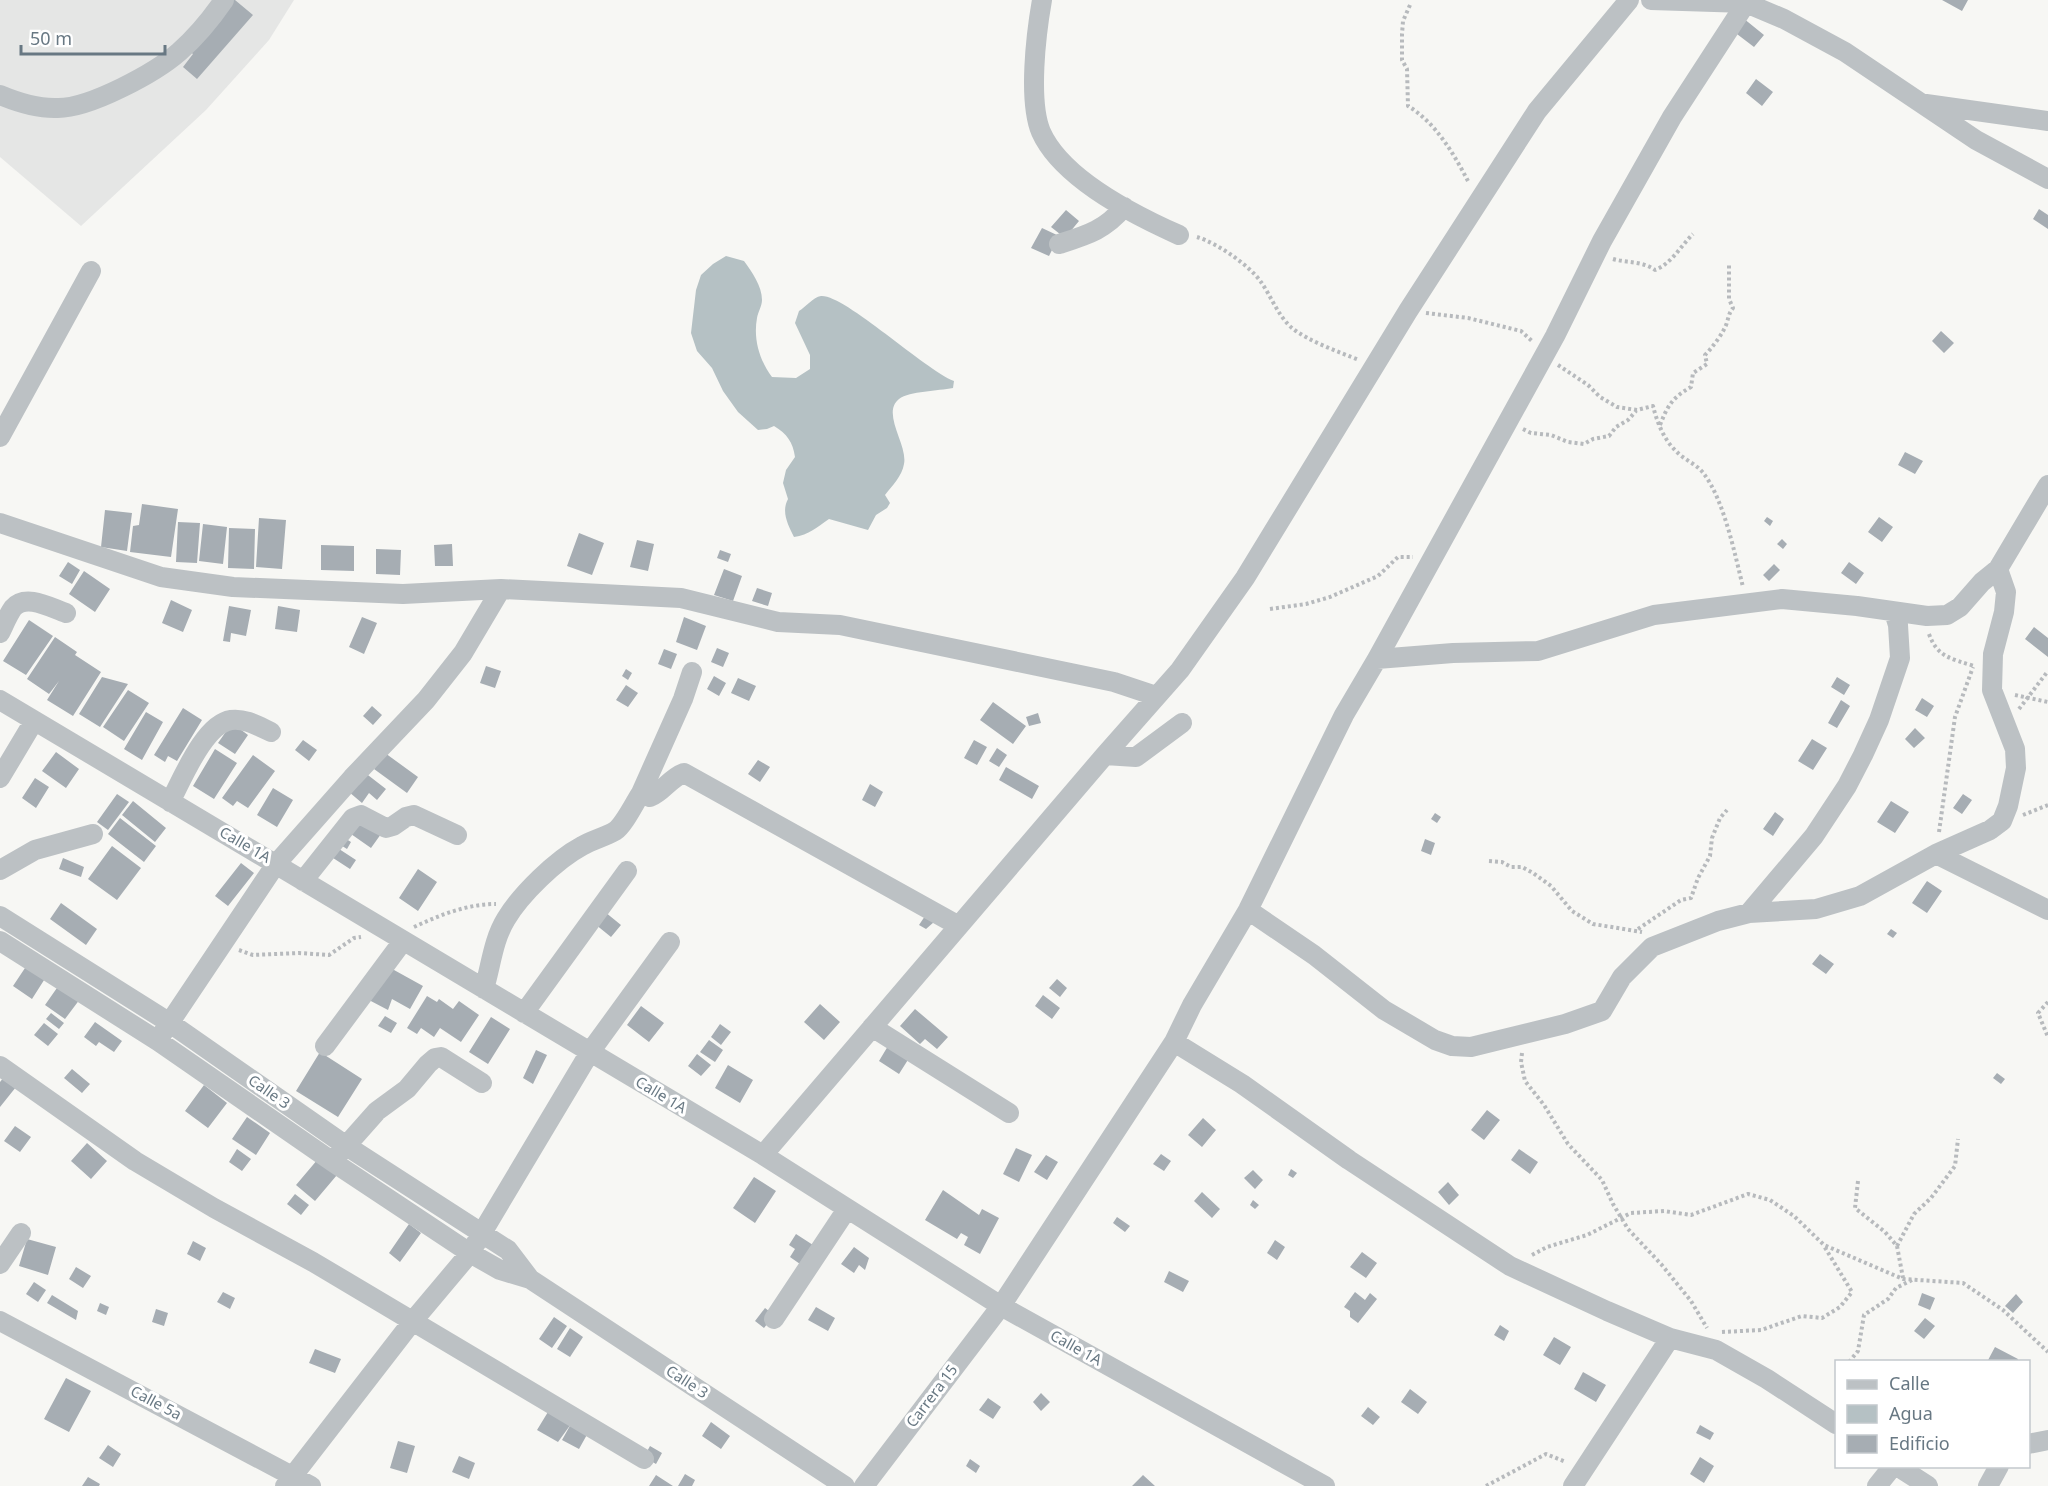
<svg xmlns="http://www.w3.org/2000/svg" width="2048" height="1486" font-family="'Noto Sans',sans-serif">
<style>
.built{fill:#e5e6e5}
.water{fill:#b5c1c4}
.building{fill:#a6adb3}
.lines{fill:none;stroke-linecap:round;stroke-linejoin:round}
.path{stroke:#b7babd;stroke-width:4;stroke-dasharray:3 3;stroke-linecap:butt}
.minor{stroke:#bcc1c4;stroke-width:20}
.labels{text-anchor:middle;stroke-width:6;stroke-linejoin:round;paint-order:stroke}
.street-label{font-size:15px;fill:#687883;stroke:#fff}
</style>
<rect width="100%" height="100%" fill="#f7f7f4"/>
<path class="built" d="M0 0H294L269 40 206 110 81 226 0 157Z"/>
<path class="water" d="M726 256 744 261C752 272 762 286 762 300 762 306 758 312 757 318 753 340 760 361 772 377L796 378 810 369V355L795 323 799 311C806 307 813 297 821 296 844 294 924 369 954 381L953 388C938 391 910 391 899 399 881 413 908 445 904 464 902 476 892 486 885 495L890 503 887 508 876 515 868 530 829 519C817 527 809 535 794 537 788 525 781 512 788 499L783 483 786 470 795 457C793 442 787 434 774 426L767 429 758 430 738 412 723 391 712 368 697 351 691 333 696 290 701 275 713 264Z"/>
<path class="building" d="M230 0H235L253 15 197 79 183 67 193 54 187 49Z
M1942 0H1968L1962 11Z
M1743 18 1764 35 1754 47 1733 31Z
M1756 79 1773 92 1762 106 1746 93Z
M2039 209 2048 215V229L2033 219Z
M1066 210 1079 221 1065 238 1051 227Z
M1042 228 1059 236 1049 256 1031 248Z
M1941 331 1954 343 1944 353 1932 341Z
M1905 452 1923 461 1915 474 1898 465Z
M142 504 178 509 171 557 130 552 133 526 139 525Z
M105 510 132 513 127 551 101 547Z
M1767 517 1773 521 1770 526 1764 521Z
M1879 517 1893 527 1882 542 1868 532Z
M259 518 286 520 282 569 256 567Z
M178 522 200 523 197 563 176 562Z
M203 524 227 527 223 564 199 561Z
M229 528 255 529 254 569 228 568Z
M579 533 604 543 592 575 567 566Z
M1782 539 1787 544 1783 549 1777 544Z
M637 540 654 544 648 571 630 567Z
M452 544 453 566H435L434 545Z
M321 545 354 546V571L321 570Z
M376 549 401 550 400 575 376 574Z
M720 550 731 554 728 562 717 558Z
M68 562 80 570 72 584 59 576Z
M1849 562 1864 573 1856 584 1841 573Z
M1774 564 1780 570 1769 581 1763 575Z
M724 569 742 576 733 601 714 595Z
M84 571 110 589 95 612 69 594Z
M757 588 772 593 768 606 752 601Z
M171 600 192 610 183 632 162 623Z
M229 606 251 610 246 636 231 633 230 642 223 641Z
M278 606 300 610 297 632 275 629Z
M362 617 377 623 364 654 349 647Z
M684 617 706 626 697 650 676 642Z
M29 620 53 636 26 675 3 661Z
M2034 627 2048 638V657L2025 639Z
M55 637 77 652 75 655 101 672 73 716 47 700 59 681 49 694 27 679Z
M717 648 729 653 723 667 711 662Z
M664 649 677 654 671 669 658 664Z
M486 666 501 671 495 688 480 683Z
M626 669 632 673 628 680 622 676Z
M714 676 726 683 719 696 707 689Z
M102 677 128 684 100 727 79 714Z
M1837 677 1850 685 1844 695 1831 687Z
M738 678 756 686 749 701 731 693Z
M626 685 638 693 628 707 616 700Z
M128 690 149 703 124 741 103 727Z
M1922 698 1934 706 1927 717 1915 710Z
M1841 700 1850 706 1837 728 1828 723Z
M993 702 1026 726 1013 744 980 720Z
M372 706 382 715 373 725 363 716Z
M183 708 202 720 177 761 168 756 165 762 154 755Z
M146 712 163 722 142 760 124 749Z
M1038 713 1041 723 1029 726 1026 717Z
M232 723 248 735 235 754 218 743Z
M1915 728 1925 738 1914 748 1905 739Z
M1812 739 1827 748 1813 770 1798 761Z
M303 740 317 750 309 761 295 750Z
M974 740 987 747 977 765 964 758Z
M997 748 1007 755 999 767 989 761Z
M215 749 237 763 214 799 193 786Z
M56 752 79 769 66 788 42 771Z
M385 753 418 777 407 793 374 769Z
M253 755 275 771 248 808 237 801 233 806 222 798Z
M758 760 770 767 760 782 748 774Z
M1006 767 1039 786 1032 799 999 780Z
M364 772 386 789 377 800 369 793 362 803 349 792Z
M35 778 49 787 36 808 22 798Z
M870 784 883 792 875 807 862 800Z
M273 788 293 800 277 827 257 815Z
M117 794 129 802 108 830 97 822Z
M1963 794 1972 800 1962 814 1953 808Z
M133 801 166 828 155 842 122 815Z
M1891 801 1909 812 1895 833 1877 822Z
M1775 812 1784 819 1773 836 1763 829Z
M1435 813 1441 817 1437 823 1431 819Z
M120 818 156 846 144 862 108 834Z
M361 820 381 834 371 848 351 834Z
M343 837 351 842 347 849 339 844Z
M1425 839 1435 843 1431 855 1421 851Z
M112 846 141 868 117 900 88 879Z
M336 847 356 860 350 869 330 856Z
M63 858 84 867 81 877 59 869Z
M241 863 254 873 228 906 215 896Z
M418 869 437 882 418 911 399 898Z
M1927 881 1942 891 1927 913 1912 903Z
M61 903 97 929 86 945 50 919Z
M605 912 621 925 611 937 595 924Z
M925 916 934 922 926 929 919 925Z
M1891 929 1897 933 1893 938 1887 934Z
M1820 954 1834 964 1826 974 1812 964Z
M27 965 46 977 32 999 13 986Z
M385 965 423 986 410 1009 392 999 388 1010 367 999Z
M1057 979 1067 988 1060 997 1049 988Z
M59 985 80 999 65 1019 45 1005Z
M1043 995 1060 1008 1052 1019 1035 1006Z
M427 996 437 1002 439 999 453 1009 459 1001 479 1015 461 1042 440 1028 434 1037 421 1028 417 1034 407 1028Z
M820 1004 840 1022 824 1040 804 1022Z
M641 1006 664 1023 649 1042 627 1025Z
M915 1009 948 1037 937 1049 925 1039 920 1044 900 1026Z
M51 1013 64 1023 59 1029 46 1019Z
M385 1016 397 1023 391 1033 378 1026Z
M491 1017 510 1029 488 1064 469 1052Z
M95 1022 122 1041 114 1052 99 1042 96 1046 84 1037Z
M44 1023 58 1034 48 1046 34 1035Z
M720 1024 731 1032 721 1045 711 1037Z
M709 1040 723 1050 715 1062 700 1052Z
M891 1041 911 1055 899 1074 879 1061Z
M536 1050 547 1055 533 1084 523 1078Z
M320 1052 362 1079 338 1117 296 1091Z
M697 1054 711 1065 701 1076 688 1066Z
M728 1065 753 1080 740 1103 715 1088Z
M72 1069 90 1084 82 1093 64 1078Z
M1997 1073 2005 1079 2001 1084 1993 1078Z
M4 1077 16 1087 0 1107V1082Z
M204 1085 227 1103 208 1128 185 1111Z
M1487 1110 1500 1120 1484 1140 1471 1130Z
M247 1117 270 1133 256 1155 232 1139Z
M1203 1118 1216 1130 1202 1147 1188 1135Z
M15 1126 31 1137 20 1152 4 1141Z
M87 1143 107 1161 91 1179 71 1161Z
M1016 1148 1032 1155 1019 1182 1003 1174Z
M237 1149 251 1159 242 1171 229 1162Z
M1519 1149 1538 1162 1530 1174 1511 1160Z
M1161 1154 1171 1161 1164 1171 1153 1164Z
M1046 1155 1058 1162 1047 1180 1034 1172Z
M318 1159 337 1175 315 1201 296 1185Z
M1291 1169 1297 1173 1293 1178 1288 1175Z
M1253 1170 1263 1180 1255 1189 1244 1178Z
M754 1177 776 1191 755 1223 733 1208Z
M1448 1182 1459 1195 1449 1205 1438 1192Z
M943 1190 979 1215 982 1209 999 1218 980 1254 964 1245 968 1237 961 1233 957 1239 925 1220Z
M1202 1192 1220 1209 1212 1218 1194 1201Z
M295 1194 309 1205 301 1215 287 1204Z
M1253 1200 1259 1205 1255 1209 1250 1205Z
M1117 1217 1130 1226 1125 1232 1113 1223Z
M409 1224 421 1233 400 1262 389 1253Z
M796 1234 813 1245 800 1264 790 1257 795 1249 789 1245Z
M27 1239 56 1247 48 1275 19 1266Z
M1275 1240 1285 1247 1277 1260 1267 1253Z
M193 1241 206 1248 200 1261 187 1254Z
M854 1247 869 1258 865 1270 859 1265 854 1273 841 1264Z
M1362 1252 1377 1263 1366 1278 1350 1267Z
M76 1267 91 1276 83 1288 69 1279Z
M1169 1271 1189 1281 1183 1292 1164 1282Z
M34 1282 46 1290 38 1302 26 1294Z
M223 1292 235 1298 230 1309 217 1302Z
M1355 1292 1365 1300 1370 1293 1377 1299 1358 1323 1350 1317V1311L1344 1307Z
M1922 1293 1935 1298 1930 1310 1918 1305Z
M2016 1294 2023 1302 2013 1313 2005 1306Z
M52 1295 78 1311 76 1320 47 1303Z
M100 1303 109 1307 106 1315 97 1311Z
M816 1307 835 1318 828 1331 808 1320Z
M765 1308 774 1315 764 1328 755 1321Z
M156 1309 168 1313 164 1326 152 1322Z
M554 1317 567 1326 552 1348 539 1339Z
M1925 1318 1935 1326 1924 1339 1914 1331Z
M1500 1325 1509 1331 1504 1341 1494 1335Z
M570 1328 583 1337 570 1357 557 1349Z
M1554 1337 1571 1347 1560 1365 1543 1355Z
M1995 1347 2018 1359 2017 1362H1987Z
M315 1349 341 1359 335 1373 309 1363Z
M1583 1372 1606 1385 1596 1402 1574 1389Z
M66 1378 91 1391 69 1432 44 1419Z
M1410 1389 1427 1402 1418 1414 1401 1402Z
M1041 1393 1050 1402 1041 1411 1033 1402Z
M988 1398 1001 1407 993 1419 979 1410Z
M551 1407 589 1431 579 1449 562 1440 571 1424 558 1442 537 1430Z
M1368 1407 1380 1417 1373 1425 1361 1416Z
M711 1422 730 1436 721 1449 702 1436Z
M1700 1425 1714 1433 1710 1440 1696 1433Z
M398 1441 415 1446 407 1473 390 1468Z
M108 1445 121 1454 113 1467 99 1458Z
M650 1446 662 1453 656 1464 644 1457Z
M459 1456 475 1463 469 1479 452 1472Z
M1700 1457 1714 1466 1704 1483 1690 1474Z
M970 1459 980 1466 976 1473 966 1466Z
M685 1474 695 1480 692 1486H678Z
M656 1475 673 1486H649Z
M1143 1475 1155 1486H1132Z
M88 1477 100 1484 99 1486H82Z"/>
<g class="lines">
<path class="path" d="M1410 5 1403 21 1402 34V60L1407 69 1408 106C1436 123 1454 154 1469 183
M1197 237C1217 243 1249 265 1261 282 1271 296 1278 316 1292 328 1308 341 1339 352 1359 360
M1613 259C1627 263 1643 261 1655 270 1671 264 1680 247 1693 234
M1426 313 1468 318 1521 331 1533 342
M1558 365 1588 385 1600 397 1617 407 1637 410 1653 406C1657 422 1664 440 1676 451 1684 460 1697 464 1704 474 1724 500 1735 555 1743 587
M1660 425C1668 405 1672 398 1691 387L1693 373 1707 364 1705 355C1712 348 1725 331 1727 322 1729 316 1729 313 1733 308L1729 299V264
M1523 429 1531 433 1551 435 1568 442 1584 444 1593 439 1609 436 1616 427 1628 420 1636 411
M1270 609 1306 604 1330 597 1378 576 1398 557H1413
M1929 634C1937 657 1952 659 1974 666
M2015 695 2048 702
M2019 709 2048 671
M2023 815 2048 805
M1939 832 1955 717 1973 667
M1489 861 1502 862 1511 867H1522L1533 873 1551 886 1572 911 1593 924 1642 932
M414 927C440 915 467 904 496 904
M1638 929 1681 900 1691 898 1698 878 1710 856 1712 838 1720 818 1727 810
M239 950 253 955 299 953 329 955 354 938 361 937
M2048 1002 2038 1013 2048 1037
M1522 1053 1521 1062 1525 1081 1544 1105 1568 1144 1602 1180 1613 1204 1628 1229 1661 1264 1691 1301 1707 1328
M1858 1181 1855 1208 1885 1232 1897 1246 1903 1278
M1897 1246 1914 1214 1931 1198 1955 1166 1958 1139
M1532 1255 1547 1247 1587 1235 1631 1213 1664 1211 1691 1215 1748 1194 1770 1200 1794 1216 1824 1245 1903 1279 1963 1283 2003 1310 2048 1352
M1722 1332 1761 1330 1802 1316 1822 1318 1840 1307 1852 1292 1824 1246
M1849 1362 1858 1351 1864 1315 1888 1299 1896 1288 1914 1279
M1486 1486 1546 1454 1566 1462"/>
<path class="minor" d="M1042 0C1036 34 1028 101 1041 132 1062 179 1134 215 1179 235
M1651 0 1746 3 1784 19 1845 52 1976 140 2048 179
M0 95C19 103 38 109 58 108 90 108 155 73 179 52 196 37 211 19 224 0
M1926 104 2048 121
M1059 244C1087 235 1105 230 1124 207
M0 437 91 271
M0 523 161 577 233 587 403 594 501 589 681 598 778 622 840 625 1114 682 1156 696
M0 633C4 625 8 615 13 608 26 593 51 608 66 613
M1377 659 1453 653 1538 651 1654 615 1782 599 1857 606 1927 616 1947 615 1960 607 1982 582 1998 569 2048 485
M0 700 763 1155 1001 1306 1325 1486
M1105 755 1136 757 1182 723
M0 778 34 721
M641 793 683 699 692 672
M170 802C182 780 204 724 231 720 245 718 258 726 271 732
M1936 854 2048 910
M0 870 35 850 93 834
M303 881 353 818 361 815 386 828 393 826 406 817 414 815 457 835
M1248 910 1314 955 1384 1010 1435 1040 1452 1046 1471 1047 1565 1024 1602 1011 1622 977 1652 947 1718 921 1749 913 1816 909 1860 896 1936 854 1990 830 2002 821 2008 806 2016 768 2015 749 1992 690 1993 654 2004 612 2006 592 1998 569
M1749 913 1814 836 1847 786 1863 755 1879 720 1900 658 1898 625 1894 612
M0 916 170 1023 345 1145 508 1250 530 1279
M0 941 158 1041 333 1162 470 1253 500 1270 530 1279 845 1486
M484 989C491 966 493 940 506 919 521 894 556 860 582 846 592 840 605 837 615 831 624 825 635 802 641 793L650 797C663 792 670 778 684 773L959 926
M524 1013 627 871
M872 1027 1009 1113
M162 1034 276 864 352 778 426 700 463 653 501 589
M1174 1042 1242 1084 1349 1160 1510 1266 1607 1311 1670 1338 1716 1350 1767 1379 1836 1424
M325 1046 403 941
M0 1066 135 1161 214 1208 313 1262 644 1459
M338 1155 377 1111 407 1089 428 1064 435 1058 441 1057 482 1083
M763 1155 1105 755 1180 670 1245 578 1408 311 1537 111 1629 0
M0 1264 21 1233
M774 1319 847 1209
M0 1321 311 1486
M2028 1444 2048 1440
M1897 1466 1928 1486
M285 1486 412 1322 470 1253 590 1052 670 942
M864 1486 1001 1306 1174 1042 1192 1005 1248 910 1344 715 1377 659 1555 336 1602 241 1672 117 1746 3
M1573 1486 1670 1338
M1877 1486 1893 1466
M1988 1486 1999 1466"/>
</g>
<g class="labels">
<g class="street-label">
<text transform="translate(245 845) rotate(30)" y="5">Calle 1A</text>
<text transform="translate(269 1092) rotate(35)" y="5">Calle 3</text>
<text transform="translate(661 1095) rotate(31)" y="5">Calle 1A</text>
<text transform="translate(1076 1348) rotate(29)" y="5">Calle 1A</text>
<text transform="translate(687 1382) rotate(33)" y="5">Calle 3</text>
<text transform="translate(932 1396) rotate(-53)" y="5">Carrera 15</text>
<text transform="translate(156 1403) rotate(28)" y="5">Calle 5a</text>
</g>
</g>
<rect x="1835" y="1360" width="195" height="108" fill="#ffffff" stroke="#c3c9cd" stroke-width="1.5"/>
<rect x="1847" y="1380" width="30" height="9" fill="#bcc1c4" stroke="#c3c9cd" stroke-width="1.5"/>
<text x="1889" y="1390" font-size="18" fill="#687883">Calle</text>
<rect x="1847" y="1405" width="30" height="18" fill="#b5c1c4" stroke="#c3c9cd" stroke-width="1.5"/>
<text x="1889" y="1420" font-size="18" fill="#687883">Agua</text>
<rect x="1847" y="1435" width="30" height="18" fill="#a6adb3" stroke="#c3c9cd" stroke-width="1.5"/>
<text x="1889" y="1450" font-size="18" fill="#687883">Edificio</text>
<path d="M21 45v9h144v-9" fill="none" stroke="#687883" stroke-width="3"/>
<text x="30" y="45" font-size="18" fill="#687883" stroke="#ffffff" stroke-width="4.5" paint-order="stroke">50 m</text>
</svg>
